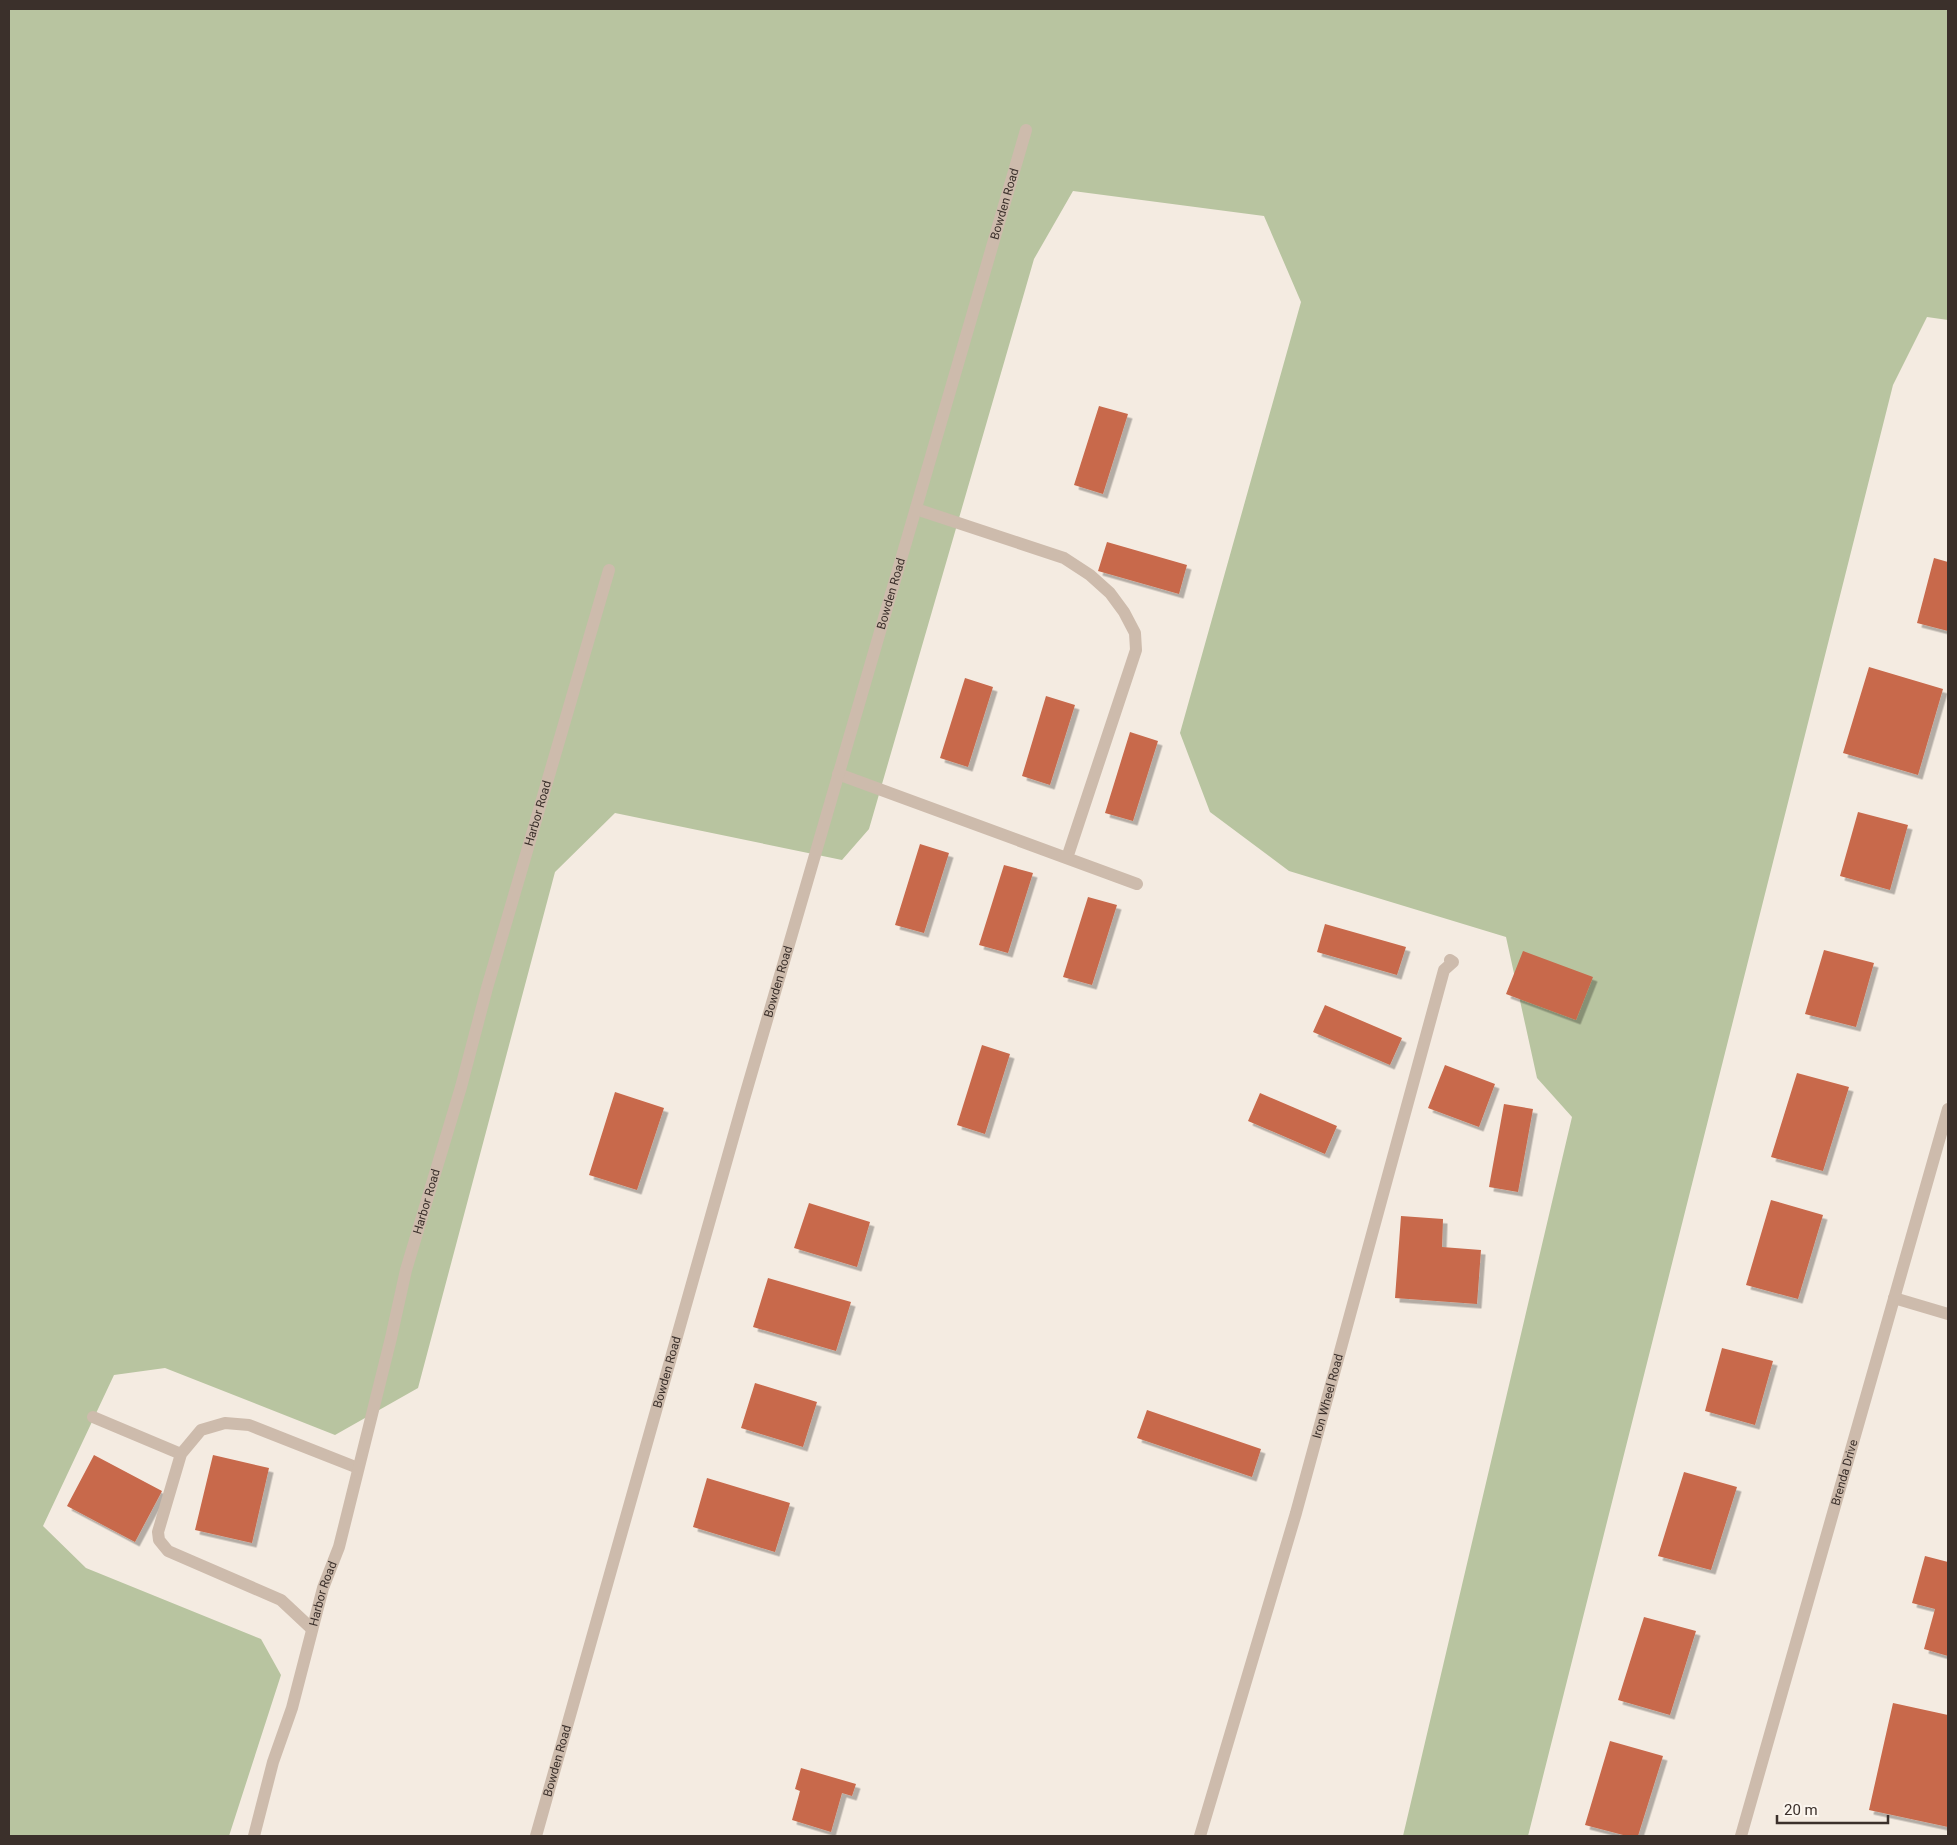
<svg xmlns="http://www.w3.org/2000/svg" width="1957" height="1845" font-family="Roboto,sans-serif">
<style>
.green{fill:#b8c4a0}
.building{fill:#c8694b;filter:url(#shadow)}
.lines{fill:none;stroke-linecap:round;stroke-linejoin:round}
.lane{stroke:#cdbbac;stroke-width:12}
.street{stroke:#cdbbac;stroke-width:12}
.labels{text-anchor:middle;stroke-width:4.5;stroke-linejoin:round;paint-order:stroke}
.street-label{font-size:12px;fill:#3b302b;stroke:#fbf5ee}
</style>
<defs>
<filter id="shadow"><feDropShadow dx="4.5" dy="4.5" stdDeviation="0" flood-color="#0004"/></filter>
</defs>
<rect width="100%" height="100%" fill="#f4ebe1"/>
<path class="green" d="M9 9H1948V320L1927 317 1893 385 1528 1836H1403L1572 1117 1537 1078 1506 937 1289 871 1210 812 1180 733 1301 302 1264 216 1073 191 1034 259 869 829 842 860 615 813 555 872 418 1388 335 1435 165 1368 114 1375 43 1526 86 1568 261 1639 281 1675 229 1836H9Z"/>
<path class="building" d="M1099 406 1128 414 1103 494 1074 485Z
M1107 542 1187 565 1179 594 1098 571Z
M1934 558 1948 562V631L1917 623Z
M1869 667 1943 689 1918 775 1843 753Z
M965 678 993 687 968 767 940 758Z
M1046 696 1075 705 1050 785 1022 776Z
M1130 732 1158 741 1133 821 1105 813Z
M1858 812 1908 825 1890 890 1840 876Z
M920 844 949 853 924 933 895 925Z
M1004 865 1033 873 1008 953 979 945Z
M1088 897 1117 905 1092 985 1063 977Z
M1325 924 1406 947 1397 975 1317 952Z
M1824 950 1874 963 1856 1027 1805 1014Z
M1523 951 1593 977 1576 1020 1506 994Z
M1325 1005 1402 1038 1390 1065 1313 1032Z
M982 1045 1010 1054 985 1134 957 1125Z
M1445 1065 1495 1084 1479 1127 1428 1108Z
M1797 1073 1849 1087 1823 1171 1771 1157Z
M615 1092 664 1108 637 1190 589 1175Z
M1260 1093 1337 1126 1325 1154 1248 1121Z
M1504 1104 1533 1109 1518 1192 1489 1187Z
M1771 1200 1823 1215 1798 1299 1746 1285Z
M809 1203 870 1222 857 1267 794 1248Z
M1401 1216 1443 1219 1442 1247 1481 1250 1477 1304 1395 1298Z
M768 1278 851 1302 836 1351 753 1327Z
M1722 1348 1773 1361 1755 1425 1705 1411Z
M755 1383 817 1402 803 1447 741 1428Z
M1147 1410 1261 1449 1252 1477 1137 1438Z
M94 1455 162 1491 135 1542 67 1506Z
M213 1455 269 1468 252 1543 195 1530Z
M1684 1472 1737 1487 1711 1570 1658 1556Z
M707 1478 790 1503 775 1552 693 1527Z
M1925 1556 1948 1562V1656L1924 1649 1935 1609 1912 1603Z
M1644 1617 1696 1631 1670 1715 1618 1700Z
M1893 1703 1948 1715V1827L1869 1810Z
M1610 1741 1663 1756 1638 1836H1627L1585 1825Z
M801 1768 856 1784 852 1796 842 1793 831 1832 792 1820 800 1791 795 1789Z"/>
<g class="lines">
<path class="lane" d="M916 509 1064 558 1090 575 1110 593 1124 612 1135 633 1136 650 1067 858
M838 774 1137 884
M93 1417 181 1454
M312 1629 281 1600 168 1551 159 1540 158 1532 181 1454 201 1430 225 1423 249 1425 358 1468"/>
<g class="street">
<path d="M1894 1298 1948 1314"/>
<path id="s1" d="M254 1836 273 1762 292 1708 323 1588 339 1547 391 1338 406 1270 461 1087 487 988 609 570"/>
<path id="s2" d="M536 1836 744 1099 1026 130"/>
<path id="s3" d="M1200 1836 1296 1513 1444 970 1453 962 1450 960"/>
<path id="s4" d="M1741 1836 1948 1109"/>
</g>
</g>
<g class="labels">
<g class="street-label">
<text dy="4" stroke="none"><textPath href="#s2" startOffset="1698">Bowden Road</textPath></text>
<text dy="4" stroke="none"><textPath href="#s2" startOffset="1292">Bowden Road</textPath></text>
<text dy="4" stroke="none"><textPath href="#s1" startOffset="1062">Harbor Road</textPath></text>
<text dy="4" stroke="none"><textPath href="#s2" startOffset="888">Bowden Road</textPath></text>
<text dy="4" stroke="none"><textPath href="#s1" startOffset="658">Harbor Road</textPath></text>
<text dy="4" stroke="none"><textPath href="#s2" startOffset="482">Bowden Road</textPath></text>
<text dy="4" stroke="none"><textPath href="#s3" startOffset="458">Iron Wheel Road</textPath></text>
<text dy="4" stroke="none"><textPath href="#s4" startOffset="378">Brenda Drive</textPath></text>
<text dy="4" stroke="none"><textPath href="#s1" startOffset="252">Harbor Road</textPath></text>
<text dy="4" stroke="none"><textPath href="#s2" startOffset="78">Bowden Road</textPath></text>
</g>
</g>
<rect width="1957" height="1845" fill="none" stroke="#3b302b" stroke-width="20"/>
<path d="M1777 1815v8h111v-8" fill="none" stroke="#3b302b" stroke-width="2.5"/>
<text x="1784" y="1815" font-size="15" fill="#3b302b" stroke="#fbf5ee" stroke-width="4" paint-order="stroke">20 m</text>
</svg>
